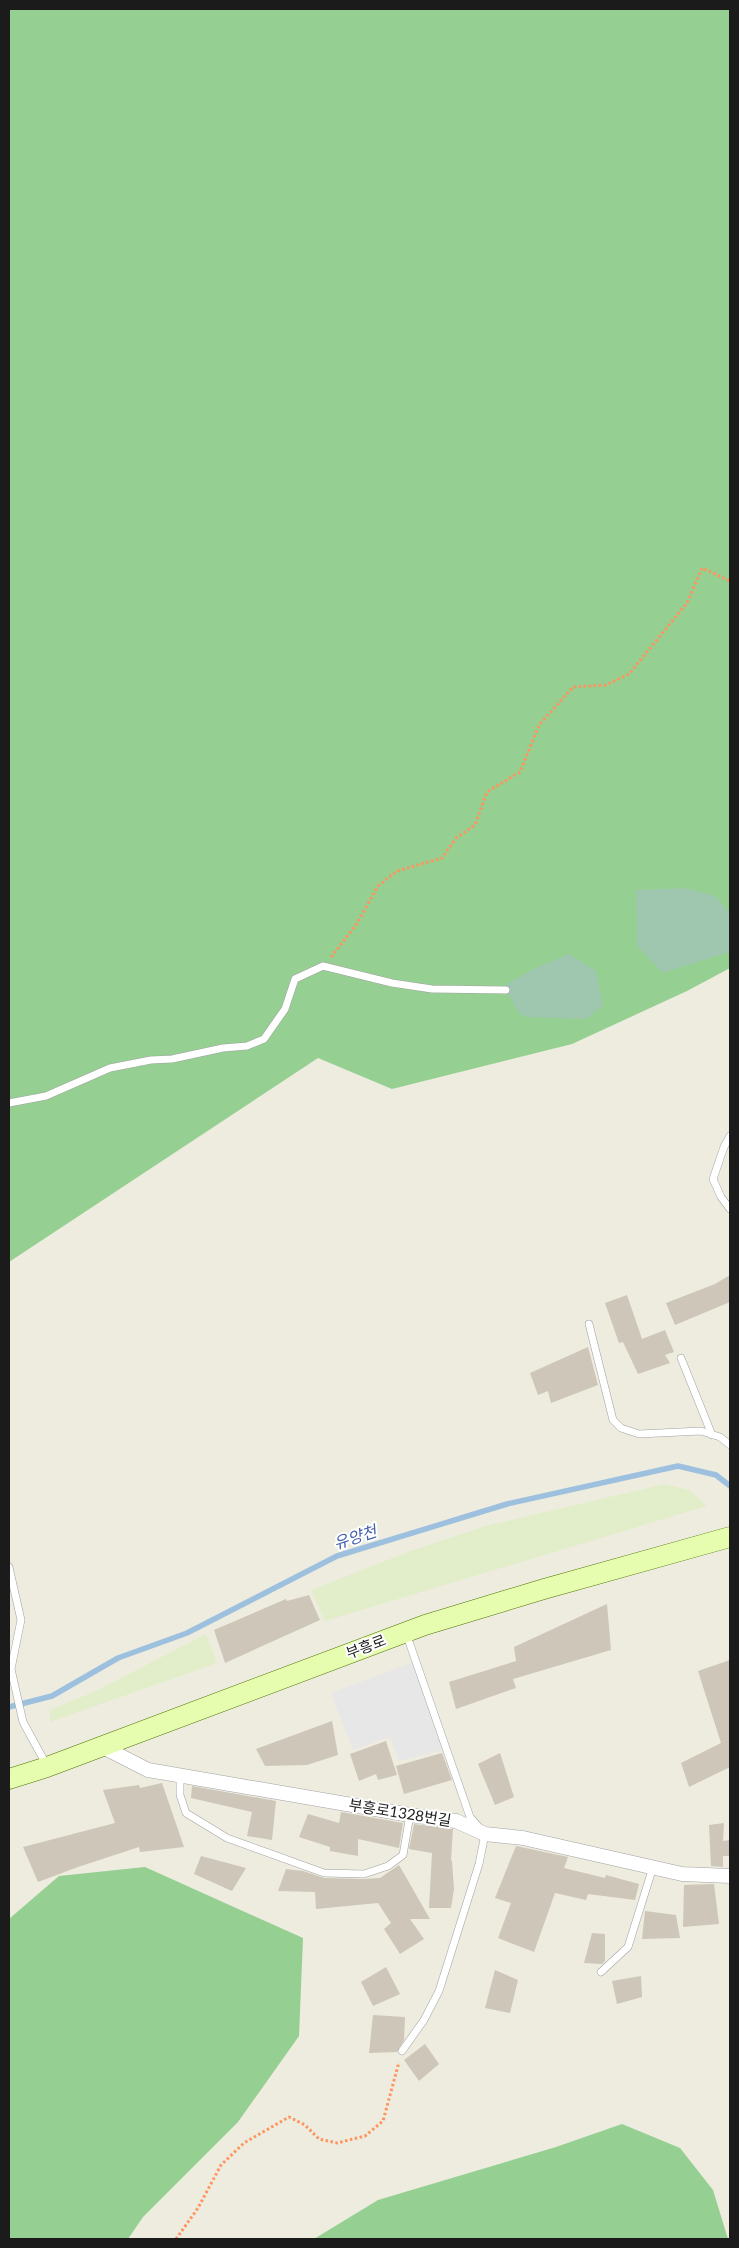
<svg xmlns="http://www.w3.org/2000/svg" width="739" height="2248" font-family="Lato,'Noto Sans KR',sans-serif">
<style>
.farmland{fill:#e2eec9}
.forest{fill:#95cf92}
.cemetery{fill:#9fc7af}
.parking{fill:#e7e7e7}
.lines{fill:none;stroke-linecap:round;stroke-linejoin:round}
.stream{stroke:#9dc0de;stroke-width:5.5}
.building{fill:#cdc6b9}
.lane-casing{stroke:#a2a2a2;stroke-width:8}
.street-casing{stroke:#a2a2a2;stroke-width:15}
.secondary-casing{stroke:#4c7300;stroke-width:21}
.path{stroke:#ff945e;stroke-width:3;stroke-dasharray:2.5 2.5;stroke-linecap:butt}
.lane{stroke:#fff;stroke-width:7}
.street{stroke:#fff;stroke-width:14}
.secondary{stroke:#e6fcae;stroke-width:20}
.labels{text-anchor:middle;stroke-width:4;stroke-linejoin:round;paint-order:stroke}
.street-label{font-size:15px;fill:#1b1b1b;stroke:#fff}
.water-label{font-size:16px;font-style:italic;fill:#4460ad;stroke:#fff}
</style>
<rect width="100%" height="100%" fill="#edecdf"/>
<path class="farmland" d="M665 1484 689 1490 707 1506 325 1621 311 1590 408 1552 486 1526Z
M206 1634 217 1663 50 1722V1710L96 1691Z"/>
<path class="forest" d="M9 9H730V968L687 991 572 1044 392 1089 318 1058 9 1262Z
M145 1867 303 1938 299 2036 238 2122 143 2217 128 2239H9V1919L59 1876Z
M622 2124 680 2148 713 2190 728 2239H314L378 2200 556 2147Z"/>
<path class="cemetery" d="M686 888 715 896 730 914V947L729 952 663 973 637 946 636 890Z
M569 954 596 971 603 1006 586 1019 526 1017 519 1013 506 990 507 984 534 969Z"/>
<path class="parking" d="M414 1662 442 1750 399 1761 390 1737 353 1750 331 1693Z"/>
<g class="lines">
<path class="stream" d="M9 1707 52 1696 118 1658 187 1633 337 1556 507 1504 678 1466 716 1475 730 1486"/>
</g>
<path class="building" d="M730 1275V1302L675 1325 666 1303 715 1284Z
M627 1295 642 1339 665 1330 674 1352 665 1355 670 1363 638 1374 623 1342 619 1343 605 1303Z
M588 1347 598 1385 551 1403 548 1391 538 1395 530 1373Z
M309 1595 320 1620 225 1663 214 1630 286 1599 287 1601Z
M607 1604 611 1650 513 1679 516 1688 456 1709 449 1682 516 1661 514 1647Z
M730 1660V1767L689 1787 681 1763 721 1743 698 1671Z
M332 1721 338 1755 307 1765 265 1766 256 1749Z
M386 1741 397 1775 378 1780 376 1774 359 1781 350 1754Z
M442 1753 452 1780 404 1794 396 1766Z
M500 1753 514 1797 495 1805 478 1764Z
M162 1783 184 1847 140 1852 139 1847 78 1867 38 1882 23 1847 115 1823 103 1790 139 1785 140 1788Z
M192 1786 276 1801 272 1840 247 1836 252 1812 191 1798Z
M341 1812 403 1823 399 1848 358 1839V1856L330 1851V1847L299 1837 308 1814 339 1823Z
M724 1823 723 1841 730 1840V1856H723V1867L711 1866 709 1825Z
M414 1824 453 1829 451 1860 452 1861 454 1889 451 1908H429L432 1853 409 1849Z
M516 1846 568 1857 564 1868 605 1878 606 1875 639 1884 635 1900 588 1894 586 1900 555 1893 534 1952 498 1938 511 1903 495 1898Z
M201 1856 246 1868 232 1891 194 1874Z
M399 1865 430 1919H410L424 1939 400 1954 384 1929 391 1923 378 1903 316 1909 315 1892 278 1891 286 1869 303 1871 324 1878 364 1879 380 1878Z
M714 1884 719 1924 683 1927 684 1885Z
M645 1911 676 1915 680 1938 642 1939Z
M592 1933 605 1934V1961L602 1964 584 1963Z
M386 1967 400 1994 373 2006 361 1982Z
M495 1970 518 1980 510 2013 485 2008Z
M641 1976 642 1997 617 2004 612 1981Z
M373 2015 405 2017 404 2040 397 2052 369 2053Z
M425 2044 439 2064 419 2081 404 2060Z"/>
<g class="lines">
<g class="lane-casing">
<path id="lane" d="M9 1103 46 1096 110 1068 151 1060 172 1059 223 1048 247 1046 264 1039 285 1009 295 979 323 966 392 983 432 989 506 990
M730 1136 724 1147 713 1179 721 1197 730 1209
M589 1324 613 1420 621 1428 639 1434 701 1431 720 1437 730 1445
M681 1358 712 1435
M9 1567 21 1620 11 1669 23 1722 46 1764
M180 1776V1795L186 1813 227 1838 324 1873 364 1874 388 1866 403 1855 410 1815
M601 1972 628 1947 653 1867
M402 2051 424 2020 439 1991 479 1864 485 1834 470 1817 406 1633"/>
</g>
<g class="street-casing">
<path id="street" d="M101 1746 148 1770 410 1815 456 1821 485 1834 523 1838 682 1874 730 1876"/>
</g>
<g class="secondary-casing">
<path id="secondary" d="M9 1779 47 1767 425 1625 544 1589 730 1537"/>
</g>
<path class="path" d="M331 957 356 925 378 886 397 871 442 858 456 838 475 825 487 792 520 772 539 725 573 687 606 685 629 674 687 603 702 568 730 581
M176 2239 198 2208 221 2165 244 2143 289 2117 305 2125 319 2139 337 2143 365 2136 383 2121 399 2062"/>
<use href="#lane" class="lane"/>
<use href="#street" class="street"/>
<use href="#secondary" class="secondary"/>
</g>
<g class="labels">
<g class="street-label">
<text transform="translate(366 1647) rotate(-21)" y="5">부흥로</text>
<text transform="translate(400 1813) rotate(9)" y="5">부흥로1328번길</text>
</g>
<g class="water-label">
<text transform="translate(355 1537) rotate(-18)" y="6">유양천</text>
</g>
</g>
<rect width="739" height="2248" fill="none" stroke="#1b1b1b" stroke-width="20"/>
</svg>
